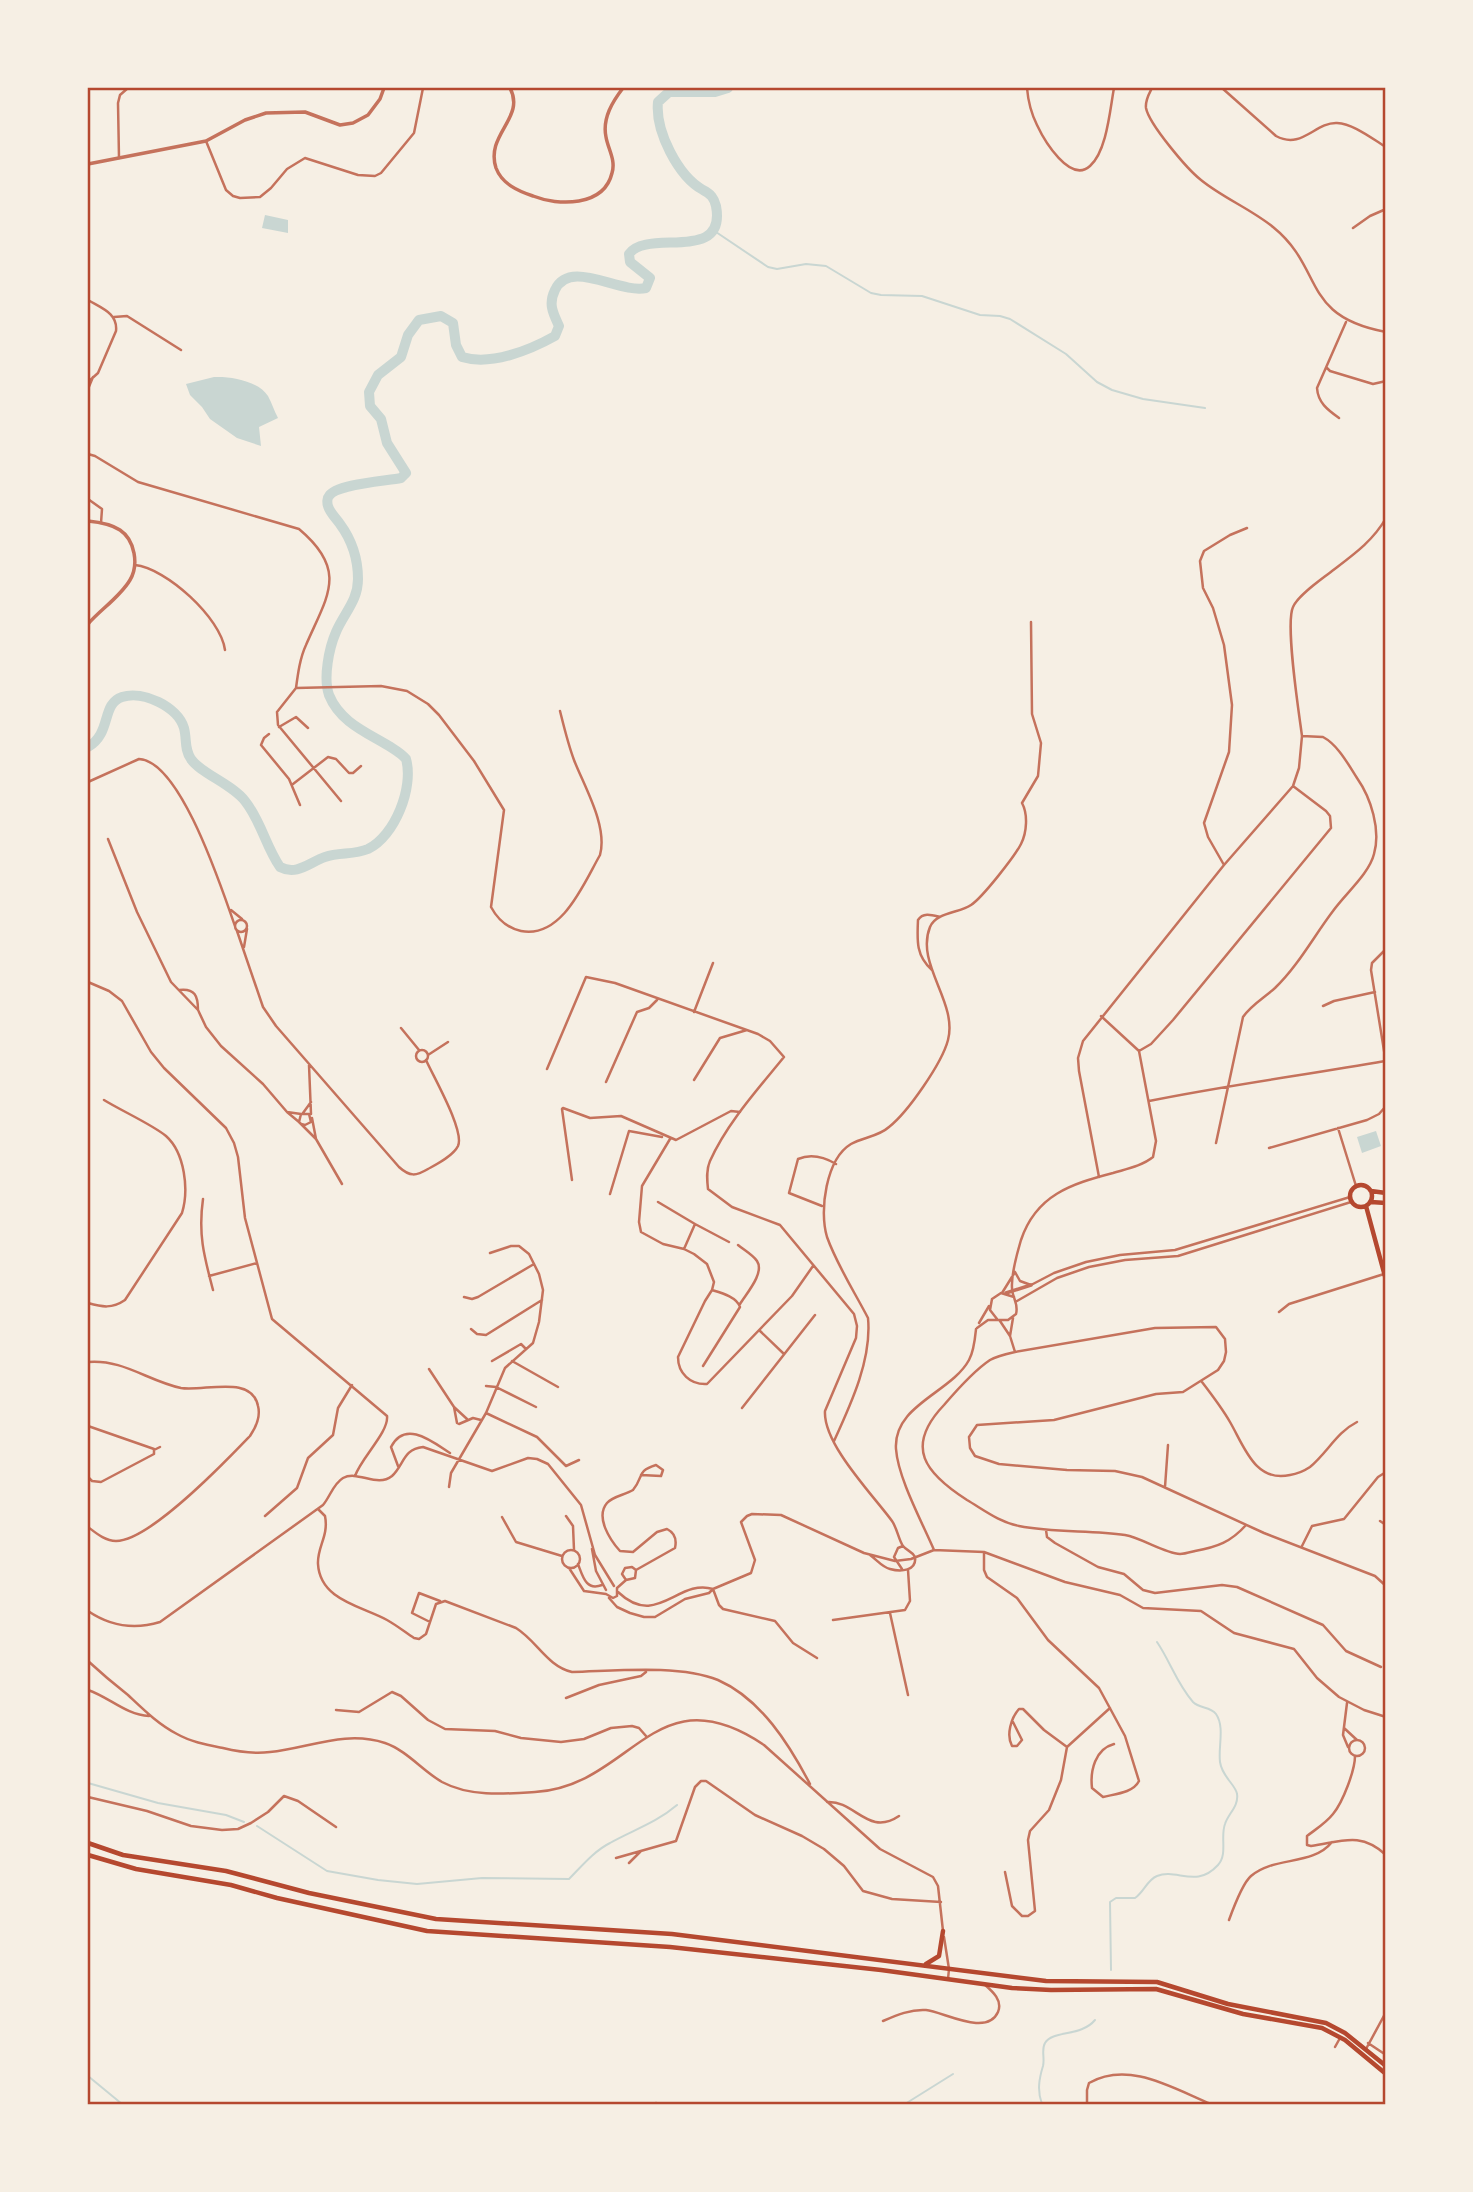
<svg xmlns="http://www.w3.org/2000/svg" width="1473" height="2192" font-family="'Fira Sans Condensed',sans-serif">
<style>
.water{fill:#c9d6d2}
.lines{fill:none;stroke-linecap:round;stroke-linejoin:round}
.stream{stroke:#c9d6d2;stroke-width:2}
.river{stroke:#c9d6d2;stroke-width:10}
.minor{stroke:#c5725c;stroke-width:2.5}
.tertiary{stroke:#c5725c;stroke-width:3.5}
.secondary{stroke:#b5482f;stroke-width:4.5}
.neatline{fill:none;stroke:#b5482f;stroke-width:2.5}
</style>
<rect width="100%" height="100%" fill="#f6efe4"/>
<path class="water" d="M265 215 288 220V233L262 228Z
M214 377C230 376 259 381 268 396 272 403 274 411 278 418L259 427 261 446 237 438 210 419 202 407 190 395 186 384Z
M1376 1131 1381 1146 1362 1153 1357 1137Z"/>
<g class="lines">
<path class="stream" d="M713 230 768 267 777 269 806 264 826 266 871 293 881 295 922 296 980 315 1000 316 1010 319 1066 354 1097 382 1112 390 1143 399 1205 408
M88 1783 158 1803 226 1815 244 1822
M257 1826 327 1871 378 1880 417 1884 482 1878 569 1879C581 1867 594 1851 610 1843 633 1830 656 1823 677 1805
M1111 1970 1110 1902 1116 1898H1135C1144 1892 1147 1880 1157 1876 1177 1868 1196 1889 1218 1865 1228 1854 1220 1837 1225 1824 1228 1814 1239 1806 1237 1794 1236 1785 1222 1777 1220 1762 1218 1747 1225 1727 1216 1714 1210 1706 1200 1709 1193 1702 1177 1684 1170 1661 1157 1642
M88 2076 122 2104
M905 2104 953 2074
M1042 2104C1037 2091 1039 2079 1043 2066 1045 2058 1041 2050 1045 2043 1053 2030 1081 2037 1095 2020"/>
<path class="river" d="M88 747C112 733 101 704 122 697 143 690 178 707 184 728 187 739 184 749 191 759 200 773 232 784 245 801 261 821 266 847 280 867 297 876 310 862 325 857 339 852 354 855 368 849 395 836 414 787 406 759 401 753 395 750 389 746 366 732 340 722 329 695 323 678 329 648 336 632 344 613 358 601 358 579 358 559 351 539 340 524 336 518 330 513 328 506 327 503 327 498 329 496 336 484 386 481 401 478L406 473 387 443 381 419 370 406 369 392 378 375 401 357 408 335 419 320 441 316 453 323 456 345 462 357C491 366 530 350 555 336L559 326C553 313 548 304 555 290 570 258 619 294 646 288L650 278 630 262 629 254C647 228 727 264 716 206 714 198 711 194 703 190 678 176 655 131 658 102L669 92H715L728 88"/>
<path class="minor" d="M1027 88C1028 100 1031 113 1037 125 1044 140 1070 184 1090 166 1107 151 1110 109 1114 88
M1152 88C1149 94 1145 100 1146 108 1149 124 1187 169 1201 180 1223 198 1251 209 1273 227 1325 269 1300 316 1386 332
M1222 88 1276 136C1302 150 1315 122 1337 123 1354 124 1371 138 1386 147
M206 141 226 190 233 196 240 198 260 197 271 188 287 169 305 158 358 175 375 176 381 173 414 133 423 88
M119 158 118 103 120 95 128 88
M1353 228 1370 216 1386 209
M88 300C101 308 118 313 116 331L98 373 88 382
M114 317 127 316 181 350
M1327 368 1330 371 1373 384 1386 381
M88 389 93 377
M1339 418C1328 410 1318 403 1317 388L1346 322
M88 454 95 456 138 482 299 529C349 571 327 596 306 645 300 658 298 673 296 688L381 686 407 691 428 704 439 715 474 761 504 810 491 907C498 920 507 928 521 931 562 939 584 883 600 855 608 826 584 786 574 760 568 744 564 727 560 711
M88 499 102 509 101 523
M135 565C166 568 221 618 225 650
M296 688 277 712 278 725 341 801
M279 727 296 717 308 728
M269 734 264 738 261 745 289 779 300 805
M1302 736C1299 713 1285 624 1293 607 1298 595 1322 579 1332 571 1353 555 1373 541 1386 518
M88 782 139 759C181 761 222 890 235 926
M293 784 328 757 336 759 349 773H353L361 766
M108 839 137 912 171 982 198 1010 206 1027 221 1046 263 1084 287 1112 299 1122
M1224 865 1208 837 1204 823 1229 752 1232 705 1224 645 1213 608 1203 588 1200 561 1204 551 1230 535 1247 528
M231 910 242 919
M235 926a6 6 0 1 1 12 0a6 6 0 1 1-12 0Z
M237 931 263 1007 276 1026 399 1167C410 1177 416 1176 428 1169 437 1164 453 1156 458 1146 465 1131 433 1076 426 1060
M244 947 247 929
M1386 949 1372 963 1371 970 1386 1063
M932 970C916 956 917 941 918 920 923 912 932 915 940 917
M88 982 109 991 122 1001 151 1052 164 1068 226 1128 234 1143 238 1157 245 1218 272 1319 387 1416C389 1432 361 1458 355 1476
M179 990C195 988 198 996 198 1010
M1323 1006 1334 1001 1375 992
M694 1012 713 963
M1101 1016 1139 1051
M401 1028 419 1050
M416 1056a6 6 0 1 1 12 0a6 6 0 1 1-12 0Z
M428 1055 448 1042
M309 1065 311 1114
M547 1069 586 977 615 983 758 1034 770 1041 784 1057C758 1089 727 1123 710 1161 706 1170 707 1180 708 1189L732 1207 780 1225 854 1314 857 1326 856 1338 825 1411C823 1444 873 1495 892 1521 897 1528 899 1541 903 1546 907 1551 912 1551 915 1557
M694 1080 720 1038 747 1030
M606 1082 637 1012 649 1008 657 1000
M1149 1101C1227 1085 1306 1075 1385 1061
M287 1112 301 1114
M303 1113 311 1102
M312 1118 316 1139
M301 1124 305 1125 311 1122 309 1114H301L299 1122 316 1139 342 1184
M1338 1128 1356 1186
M670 1139 642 1186 639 1222 641 1232 663 1244 684 1249 694 1254 707 1264 714 1282 712 1290 705 1301 678 1357C678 1373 690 1385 707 1384L792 1296 813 1266
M1269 1148 1367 1120 1379 1114 1386 1106
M1099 1177 1079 1071 1078 1058 1083 1041 1224 865 1293 786 1299 768 1302 736 1323 737C1338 745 1348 764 1357 778 1371 798 1381 830 1374 854 1369 874 1345 894 1333 911 1314 936 1298 966 1275 988 1264 998 1251 1005 1243 1017L1216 1143
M572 1180 562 1109 563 1108 590 1118 621 1116 676 1140 731 1111 740 1112
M610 1194 629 1131 662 1137
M203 1199C198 1234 204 1256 213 1290
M658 1202 695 1224 684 1249
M822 1206 789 1193 798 1159C810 1154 824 1157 836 1164
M695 1224 729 1242
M738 1245C744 1250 753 1255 757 1261 765 1273 746 1294 740 1304
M1015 1272 1020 1281 1031 1285 1054 1273 1086 1262 1120 1255 1175 1250 1350 1197
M209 1276 257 1263
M1002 1293 1015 1272
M464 1297 472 1299 478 1297 534 1264
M1017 1301 1057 1278 1089 1267 1125 1260 1178 1256 1351 1202
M88 1303C102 1307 112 1309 125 1300L182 1213C189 1190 185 1153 166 1136 153 1125 120 1110 104 1100
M1279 1312 1289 1304 1384 1274
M997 1319 990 1310 992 1299 1001 1293 1014 1297
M1000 1321 1010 1336 1015 1352
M979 1323 989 1306
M977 1328 988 1320H1008L1016 1314C1019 1303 1012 1298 1012 1288 1011 1273 1017 1254 1021 1240 1036 1195 1071 1184 1113 1173 1126 1169 1142 1166 1153 1157L1156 1141 1139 1051 1151 1044 1173 1020 1331 828 1330 816 1326 811 1293 786
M471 1329 477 1334 486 1335 542 1300
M759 1330 784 1354
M1010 1336 1013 1318
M492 1361 521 1344 526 1349
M512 1361 558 1387
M88 1362C123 1359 148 1381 181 1388 203 1392 252 1374 258 1406 261 1417 256 1427 250 1436 226 1461 150 1541 116 1541 105 1541 96 1533 88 1527
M703 1366 740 1307C737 1297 722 1293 712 1290
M429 1369 454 1407 457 1423 459 1424 473 1418 481 1420
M1202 1382C1212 1395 1222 1408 1230 1422 1244 1446 1255 1483 1290 1475 1297 1474 1304 1471 1310 1467 1327 1453 1337 1432 1357 1422
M486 1386 496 1387 536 1407
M454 1407 467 1419
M742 1408 815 1315
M486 1413 537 1437 566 1466 579 1460
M88 1426 154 1449
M834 1441C851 1404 872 1359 868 1318 854 1291 837 1265 827 1237 819 1211 826 1159 851 1144 863 1137 878 1137 889 1127 908 1112 942 1063 948 1040 958 1002 915 964 930 927 936 912 960 913 971 905 982 898 1015 856 1021 844 1027 832 1028 814 1022 803L1038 776 1041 743 1032 714 1031 622
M398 1466 391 1447C405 1419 433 1442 450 1453
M88 1477 92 1481 101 1482 154 1454V1450L160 1447
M449 1487 451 1473 486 1413 505 1368 533 1343 539 1322 543 1290 539 1274 529 1254 519 1246H511L490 1253
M1165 1487 1168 1445
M318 1509 325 1516C329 1536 317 1547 318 1564 320 1600 361 1606 387 1620 396 1625 405 1632 414 1638L419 1639 426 1634 436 1604 445 1601 516 1628C537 1641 547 1666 572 1672 614 1671 679 1664 718 1680 761 1699 789 1744 810 1784
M265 1516 297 1488 308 1458 333 1435 338 1408 352 1385
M566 1516 573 1526 574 1550
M502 1517 516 1542 562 1556
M1380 1521 1386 1525
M1246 1525C1231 1542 1217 1547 1195 1551 1191 1552 1184 1554 1180 1554 1164 1553 1142 1538 1125 1535 1090 1530 1054 1533 1019 1526 999 1522 984 1510 967 1500 925 1473 904 1447 944 1405 956 1391 975 1370 990 1360 997 1356 1006 1354 1015 1352L1155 1328 1216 1327 1225 1339 1226 1352 1224 1361 1218 1370 1183 1392 1156 1394 1054 1420 977 1425 969 1437 970 1448 975 1456 999 1464 1067 1470 1115 1471 1142 1477 1264 1533 1375 1576 1386 1586
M1046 1530 1047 1537 1055 1543 1098 1567 1124 1574 1143 1590 1155 1593 1222 1585 1237 1587 1323 1625 1346 1651 1381 1667
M1302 1546 1312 1526 1344 1519 1378 1477 1386 1472
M592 1549 596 1571 606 1590
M562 1559a9 9 0 1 1 18 0a9 9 0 1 1-18 0Z
M934 1550C922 1522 898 1478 896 1449 893 1405 951 1393 969 1360 974 1351 975 1339 976 1329
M984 1552V1570L987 1577 1017 1598 1048 1640 1099 1688 1125 1736 1139 1781C1133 1793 1115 1794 1103 1797L1092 1788C1090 1771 1095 1749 1114 1744
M870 1555C876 1559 882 1567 890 1569 901 1572 917 1571 915 1557
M578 1564C583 1577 586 1591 602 1585
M569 1568 584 1591 606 1594 613 1598 617 1596V1588
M902 1569 894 1557 898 1548 903 1546
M626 1580 622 1574 625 1568 632 1567 636 1570 675 1548C677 1539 675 1533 667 1529L657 1532 633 1552 620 1551C610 1540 595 1517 607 1503 613 1496 625 1495 633 1490 644 1477 636 1471 656 1465L663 1470 661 1476 641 1475
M617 1588 626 1580 635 1578 636 1570
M713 1589 719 1605 723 1609 775 1621 793 1643 817 1658
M618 1592C657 1629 678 1578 713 1589
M609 1598 617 1607 630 1613 644 1617H655L685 1599 709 1593 713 1589 751 1573 755 1560 741 1522 747 1516 752 1514 781 1515 864 1553 895 1561 911 1559 934 1550 984 1552 1065 1582 1120 1595 1143 1608 1201 1611 1234 1633 1294 1649 1317 1678 1339 1697 1364 1710 1386 1717
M88 1611C110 1626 134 1630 160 1622L323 1505C330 1497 333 1484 343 1478 358 1470 377 1488 392 1476 404 1465 403 1449 423 1447L492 1471 528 1458 537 1459 548 1464 581 1505 595 1555 614 1586
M890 1613 908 1695
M833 1620 905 1610 910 1601 908 1570
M430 1622 412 1613 419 1593 440 1601
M88 1661C101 1673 114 1684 128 1695 144 1710 158 1724 177 1734 191 1742 208 1745 223 1748 239 1752 254 1754 270 1752 309 1748 345 1730 385 1743 406 1750 423 1771 442 1782 470 1797 505 1794 535 1792 633 1786 654 1671 764 1745L880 1849 933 1877 938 1886 943 1931
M88 1690C109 1697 126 1715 149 1716
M566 1698 599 1685 641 1676 646 1672
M1347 1703 1343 1735 1348 1747
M336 1710 359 1712 392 1692 401 1696 428 1720 445 1729 495 1731 521 1738 561 1742 584 1739 611 1728 632 1726 639 1728 646 1736
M1013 1722 1022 1740 1017 1746H1012C1006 1735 1011 1718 1019 1709H1023L1044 1730 1067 1747
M1344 1728 1357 1740
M1349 1748a8 8 0 1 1 16 0a8 8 0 1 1-16 0Z
M1355 1756C1355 1770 1343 1802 1333 1814 1326 1823 1316 1829 1307 1836V1845L1311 1846C1341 1842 1360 1831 1386 1855
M88 1797 147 1811 191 1826 222 1830 238 1829 251 1823 268 1812 284 1796 298 1801 336 1827
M827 1802C855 1800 868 1837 899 1816
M616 1858 676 1841 695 1787 701 1781H706L755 1815 802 1836 824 1849 844 1866 863 1891 892 1899 941 1902
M629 1863 641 1851
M1005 1872 1012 1906 1022 1916H1028L1035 1911 1028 1840 1030 1831 1049 1810 1061 1780 1067 1747 1110 1708
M1229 1920C1233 1909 1243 1883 1251 1876 1274 1856 1313 1866 1332 1842
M944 1937 949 1969 948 1979
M883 2021C897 2015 911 2009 926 2010 944 2012 987 2037 998 2012 1003 2000 992 1991 984 1984
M1368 2043 1386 2055
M1335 2047 1340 2038
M1366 2049 1386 2012
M656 2104V2103
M1087 2104V2090L1089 2083C1129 2060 1174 2089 1211 2104"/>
<path class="tertiary" d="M510 88C526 118 485 134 496 168 502 184 518 191 533 196 558 206 604 207 612 173 616 160 608 149 606 137 602 118 613 101 623 88
M88 164 206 141 245 120 266 113 305 112 340 125 353 123 368 115 380 99 384 88
M88 521C98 522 111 524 120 530 135 540 139 565 130 580 120 597 101 609 88 624
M1006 1293 1031 1285"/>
<path class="secondary" d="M1350 1196a11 11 0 1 1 22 0a11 11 0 1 1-22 0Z
M1371 1191 1386 1193
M1371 1202 1386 1203
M1366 1206 1386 1280
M88 1843 123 1855 226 1871 309 1893 436 1919 672 1934 1046 1981 1157 1982 1228 2004 1326 2023 1345 2033 1386 2066
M88 1855 136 1869 231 1885 277 1898 427 1931 670 1947 881 1970 1012 1988 1051 1990 1156 1989 1243 2014 1322 2028 1345 2040 1386 2074
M926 1964 939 1956 943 1931"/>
</g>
<rect width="1473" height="2192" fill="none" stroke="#f6efe4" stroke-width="178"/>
<rect x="89" y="89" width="1295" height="2014" class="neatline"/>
</svg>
